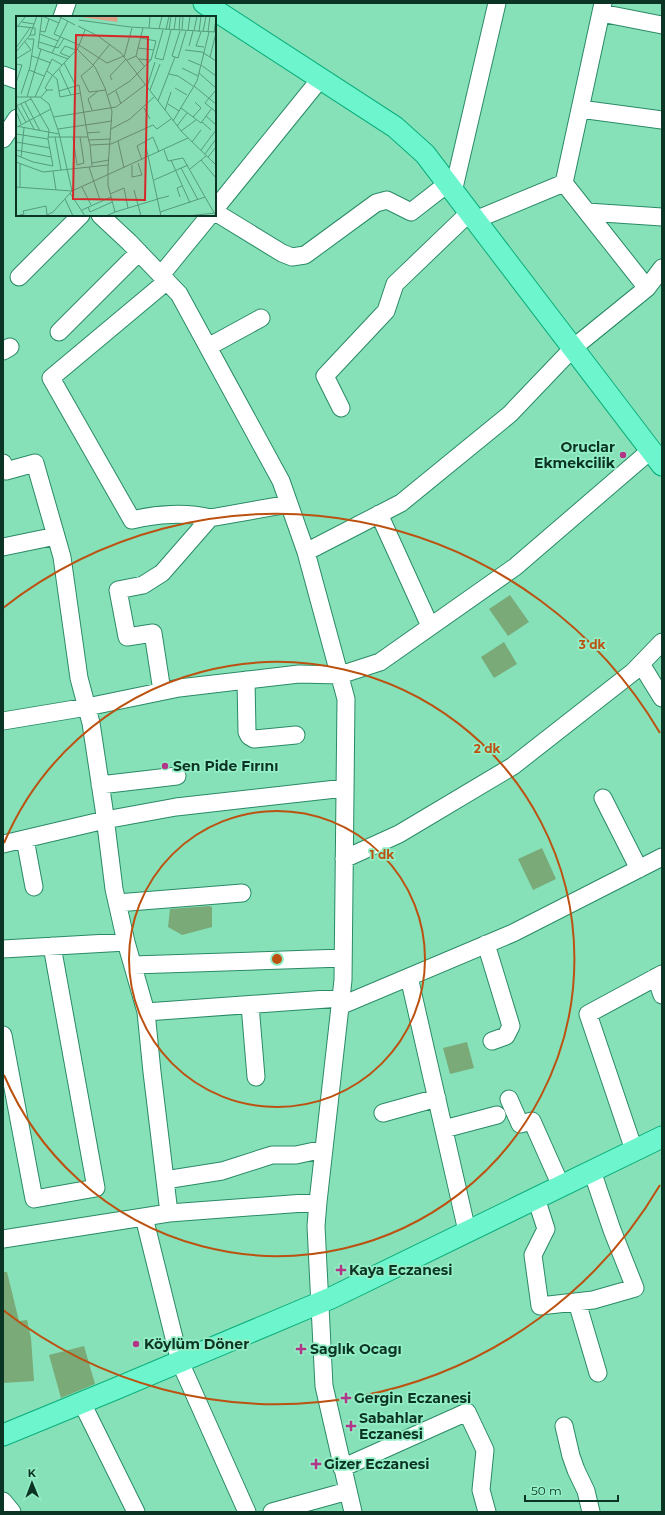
<svg xmlns="http://www.w3.org/2000/svg" width="665" height="1515" font-family="Montserrat,sans-serif">
<style>
.building{fill:#7aaa78}
.lines{fill:none;stroke-linecap:round;stroke-linejoin:round}
.minor-casing{stroke:#2a8a66;stroke-width:19}
.major-casing{stroke:#0cae7c;stroke-width:23}
.minor{stroke:#fff;stroke-width:17}
.major{stroke:#6df6cd;stroke-width:21}
.ring{fill:none;stroke:#bc5211;stroke-width:2}
.poi-dot{fill:#b13688;stroke:#93eec5;stroke-width:1.5}
.labels{text-anchor:middle;stroke-width:3.5;stroke-linejoin:round;paint-order:stroke}
.poi-label{font-size:14px;font-weight:bold;fill:#0c3424;stroke:#93eec5;text-anchor:start}
.inset-road{fill:none;stroke:#559c7d;stroke-width:1}
.view{fill:#d62828;fill-opacity:0.15;stroke:#d62828;stroke-width:2}
.inset-edge{fill:none;stroke:#0c3424;stroke-width:2}
.centre{fill:#bc5211;stroke:#93eec5;stroke-width:2}
.ring-label{font-size:12px;text-anchor:middle;font-weight:bold;fill:#bc5211;stroke:#93eec5;stroke-width:3.5;stroke-linejoin:round;paint-order:stroke}
</style>
<rect width="100%" height="100%" fill="#86e1b8"/>
<path class="building" d="M510 595 529 622 508 636 489 609Z
M504 642 517 664 494 678 481 657Z
M542 848 556 879 533 890 518 859Z
M209 906 212 907V927L182 935 168 927 170 909Z
M467 1042 474 1068 450 1074 443 1048Z
M3 1272H7L19 1321 27 1320 31 1338 34 1381 3 1383Z
M84 1346 95 1384 61 1398 49 1355Z"/>
<g class="lines">
<g class="minor-casing">
<path id="minor" d="M601 13 662 25
M62 17 67 3
M3 75 17 80
M580 109 662 120
M3 139 17 118
M564 183 647 288
M453 192 497 3
M215 209 321 78
M215 212 282 253 292 257 305 255 376 203 387 200 411 212 447 184
M587 212 662 217
M100 215 129 242 179 294 281 481 306 552 346 699 343 980 318 1202 316 1226 324 1386 353 1512
M475 220 564 183 603 3
M161 275 210 215
M19 277 81 215
M167 281 51 378 132 520C156 514 187 512 210 518
M59 332 139 252
M208 347 261 318
M3 351 10 347
M341 408 325 376 386 311 395 284 469 213
M3 463 6 471 35 463 62 557 79 678 91 723 104 809 114 889 126 942
M379 514 430 626
M3 547 56 536
M306 552 401 503 510 414 573 348 647 288 662 268
M641 664 662 698
M246 680 247 732 249 736 254 739 296 735
M162 691 153 633 127 637 118 590 143 585 162 573 210 518 289 504
M3 721 87 707 179 688 299 674 340 675 380 662 515 567 651 450
M100 785 177 776
M603 798 639 869
M25 839 34 887
M3 844 105 820 176 807 345 788
M344 859 399 834 513 766 633 672 662 642
M117 903 242 893
M486 944 511 1026 506 1036 492 1041
M3 949 126 942 146 1012
M133 965 343 958
M409 977 467 1231
M656 977 662 995
M250 1005 256 1077
M340 1006 513 933 662 857
M3 1035 34 1199 96 1188 52 946
M509 1099 520 1124 532 1121 561 1186
M383 1113 437 1098
M444 1129 497 1115
M634 1150 588 1014 662 974
M165 1180 222 1171 272 1155H296L324 1149
M536 1198 546 1229 533 1255 540 1306 593 1300 635 1288 612 1230 592 1171
M169 1213 152 1072 146 1012 341 998
M144 1217 180 1362 247 1512
M3 1239 169 1213 318 1202
M577 1302 598 1373
M82 1403 136 1512
M564 1426 571 1456 576 1470 586 1491 591 1512
M342 1468 467 1412 485 1450 481 1490 487 1512
M3 1501 12 1512
M272 1512 348 1491"/>
</g>
<g class="major-casing">
<path id="major" d="M204 3 395 127 425 154 662 465
M3 1435 115 1389 331 1298 662 1137"/>
</g>
<use href="#minor" class="minor"/>
<use href="#major" class="major"/>
</g>
<g class="ring">
<circle cx="277" cy="959" r="148"/>
<path d="M4 843A297 297 0 1 1 4 1075"/>
<path d="M660 1185A445 445 0 0 1 3 1310M3 608A445 445 0 0 1 660 733"/>
</g>
<g class="poi-dot">
<circle cx="623" cy="455" r="4"/>
<circle cx="165" cy="766" r="4"/>
<path d="M339 1264h4v4h4v4h-4v4h-4v-4h-4v-4h4z"/>
<circle cx="136" cy="1344" r="4"/>
<path d="M299 1343h4v4h4v4h-4v4h-4v-4h-4v-4h4z"/>
<path d="M344 1392h4v4h4v4h-4v4h-4v-4h-4v-4h4z"/>
<path d="M349 1420h4v4h4v4h-4v4h-4v-4h-4v-4h4z"/>
<path d="M314 1458h4v4h4v4h-4v4h-4v-4h-4v-4h4z"/>
</g>
<g class="labels">
<g class="poi-label">
<text x="615" y="452" text-anchor="end">Oruclar<tspan x="615" dy="16">Ekmekcilik</tspan></text>
<text x="173" y="771">Sen Pide Fırını</text>
<text x="349" y="1275">Kaya Eczanesi</text>
<text x="144" y="1349">Köylüm Döner</text>
<text x="310" y="1354">Saglık Ocagı</text>
<text x="354" y="1403">Gergin Eczanesi</text>
<text x="359" y="1423">Sabahlar<tspan x="359" dy="16">Eczanesi</tspan></text>
<text x="324" y="1469">Gizer Eczanesi</text>
</g>
</g>
<g transform="translate(16 16)">
<rect width="200" height="200" fill="#86e1b8"/>
<path d="M65 0H102L101 6 65 1Z" fill="#dba087"/>
<path class="inset-road" d="M26 0 22 32 36 37 52 5M26 0 43 7M42 0 59 9M45 2 38 18 63 29 91 47 108 40M63 4 114 11 200 16M6 6 18 8M0 10 19 12V19H14M62 10 82 20 105 37 166 116 200 149M1 11 10 0M133 12 134 0M143 13 146 0M147 14 139 42 147 44 155 14M150 14 153 0M153 14 155 0M158 14 160 0M163 14 164 0M166 14 167 0M24 15 29 16 33 3M164 15 156 40 162 42 170 15M172 15 174 0M178 15 181 0M183 16 185 0M185 16 180 30 188 31M187 16 190 0M192 16 194 0M198 16 200 3M24 18 42 25M23 26 42 32 48 22M173 30 177 15M0 32 14 12M122 32 138 34M61 33 79 51 89 72 96 95 92 152V169L99 196 90 200M169 34 186 36 200 45M0 36 14 19 21 0M36 37 52 43M16 40 35 47M120 40 129 51M54 41 44 37 49 30 60 34M108 41 116 12M194 41 200 17M0 43 15 34 9 26M123 43 135 44M111 44 120 40 127 12M172 44 184 49M48 47 60 70 63 69 72 121M0 48 6 49 0 67M77 49 94 28M185 49 200 60M77 50 65 60 73 76 82 75M166 52 182 60M43 53 55 79M13 54 28 60M31 55 41 63 43 75 60 70M183 57 200 72M153 58 162 60 177 70M96 64 94 60 110 43M178 70 200 88M131 71 139 46M159 72 171 79M31 74 29 72 36 60 62 32 69 14M134 74 144 48M200 74 189 87 200 96M43 75 44 81 65 77M100 75 105 88M5 78 14 51 18 23H12M92 79 114 65 135 44 140 25 125 22M0 81H24L33 88 43 117 56 175M11 81 25 33M19 81 36 43 46 49M25 81 31 74H37M142 85 159 41M9 86 24 115M5 88 18 113M152 88 163 95M0 90 15 83M1 90 10 106M128 92 134 103M165 92 185 107 196 92M76 94 72 83 82 75 90 74M149 94 155 76M0 95 5 108M190 100 200 109M38 101 100 91 129 69M177 101 185 92 179 86M157 105 181 65 193 16M186 106 195 114M0 110 43 118M3 110 35 93M161 110 171 97M42 113 96 105M95 113 114 103 138 81M165 115 180 104M71 117 84 116M0 118 32 123M32 121H72L74 129M39 121 45 154M57 122 61 149 68 147 64 121M72 124 95 123M102 125 108 152M0 126 34 132M129 126 145 200M176 126 185 114M95 128 137 109 141 113 155 103M0 134 35 141M148 134 152 145 167 142 189 181M185 134 200 114M189 138 200 123M0 139 17 146 37 150 32 123 33 114 14 81M5 141 8 112M192 141 200 131M126 144 121 130 137 121 143 136M155 144 174 187M185 144 200 162M0 146 27 156 92 149M76 147 93 144M4 148V171M116 149V161L126 159 122 147M76 150 74 129 95 128M73 151 84 184M165 152 182 184M174 153 190 140M37 155 40 174M138 164 172 149M0 171 56 175 172 122M66 171 75 189M118 174 125 200M54 177 69 200M94 178 108 172 112 192M164 181 161 172 166 170M49 183 57 200M141 183 153 180M72 191 74 196 96 186M66 194 95 181M99 196 142 183M144 196 189 181 200 200M1 200 8 198 7 195 30 190 31 199M29 200 37 196 56 175M171 200 200 197"/>
<path class="view" d="M60 19 132 21 129 184 57 183Z"/>
<rect width="200" height="200" class="inset-edge"/>
</g>
<circle cx="277" cy="959" r="6" class="centre"/>
<g class="ring-label">
<text x="592" y="649">3 dk</text>
<text x="487" y="753">2 dk</text>
<text x="382" y="859">1 dk</text>
</g>
<rect width="665" height="1515" fill="none" stroke="#0c3424" stroke-width="8"/>
<g transform="translate(32 1483) rotate(359)" stroke="#93eec5" stroke-width="3" paint-order="stroke">
<path d="M0-3L7 15L0 10L-7 15Z" fill="#0c3424"/>
<text y="-6" font-size="11" font-weight="bold" text-anchor="middle" fill="#0c3424">K</text>
</g>
<path d="M525 1495v6h93v-6" fill="none" stroke="#0c3424" stroke-width="2"/>
<text x="531" y="1495" font-size="12" fill="#0c3424" stroke="#93eec5" stroke-width="3" paint-order="stroke">50 m</text>
</svg>
